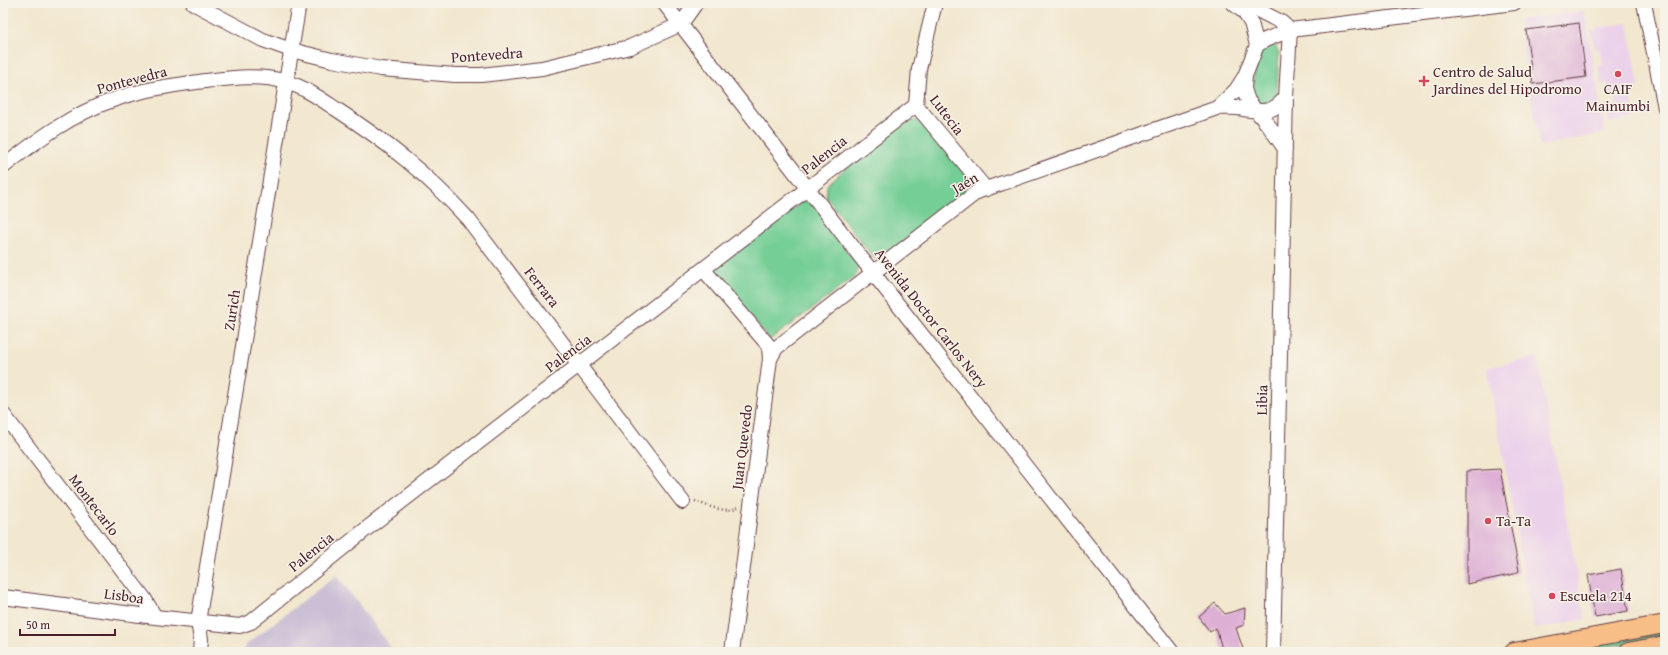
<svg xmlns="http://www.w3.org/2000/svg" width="1668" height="655" font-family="'Gentium Book Plus',serif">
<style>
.built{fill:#ecd1ea}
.industrial{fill:#cbbfd5}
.green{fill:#75ce95;stroke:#607660}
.building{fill:#ddafd5}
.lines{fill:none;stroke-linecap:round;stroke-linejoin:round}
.minor-casing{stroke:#633d44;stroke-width:16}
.major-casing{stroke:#633d44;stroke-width:20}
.path{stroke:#633d44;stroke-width:2.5;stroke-dasharray:1 3;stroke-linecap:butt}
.minor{stroke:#fff;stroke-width:14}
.major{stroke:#f7be88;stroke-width:18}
.poi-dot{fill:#d1495b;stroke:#f7f3e8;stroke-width:1.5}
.labels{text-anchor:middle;stroke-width:3;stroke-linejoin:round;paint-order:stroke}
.street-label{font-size:15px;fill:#4a1f2b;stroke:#f7f3e8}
.poi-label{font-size:15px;fill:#4a1f2b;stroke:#f7f3e8;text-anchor:start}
</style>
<rect width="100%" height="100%" fill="#f7f3e8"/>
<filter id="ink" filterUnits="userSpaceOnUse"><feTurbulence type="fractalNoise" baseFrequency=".025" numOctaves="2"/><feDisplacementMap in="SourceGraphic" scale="8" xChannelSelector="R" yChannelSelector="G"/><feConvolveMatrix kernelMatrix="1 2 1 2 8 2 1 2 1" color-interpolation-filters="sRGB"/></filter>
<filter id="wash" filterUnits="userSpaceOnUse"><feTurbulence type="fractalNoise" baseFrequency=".012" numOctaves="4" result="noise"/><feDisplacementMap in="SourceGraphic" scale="16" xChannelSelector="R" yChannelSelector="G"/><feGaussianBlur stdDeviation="0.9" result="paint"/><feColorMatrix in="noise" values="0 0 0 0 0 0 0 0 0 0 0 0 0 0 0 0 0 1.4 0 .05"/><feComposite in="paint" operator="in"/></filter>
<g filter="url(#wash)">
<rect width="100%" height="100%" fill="#f2e7cf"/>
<path class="built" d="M1584 11 1605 133 1540 146 1518 20Z
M1628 23 1639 86 1630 89 1635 118 1608 123 1606 107 1617 105 1614 92H1609L1607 83 1601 84 1598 65 1603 64 1600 49H1595L1591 31 1598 30 1597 28Z
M1537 357 1585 619 1534 629 1487 368Z"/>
<path class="industrial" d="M337 575 394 652H243L247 644Z"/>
<path class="green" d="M1270 44 1275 45 1279 53 1276 102 1258 107 1251 91 1257 61 1261 50Z
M914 120 921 121 967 176 969 182 965 192 884 258 879 259 873 257 826 197 827 185C845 169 892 124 914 120Z
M803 201H807L812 204 858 265 857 274 852 279 770 340 714 273 720 264Z
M1665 631V636L1579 652H1556Z"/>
<g id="blocks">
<path class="building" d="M1579 23 1586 77 1533 84 1526 30Z
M1500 469 1519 571 1514 574 1467 584V471Z
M1621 569 1628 611 1595 617 1588 575Z
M1215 603 1225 614 1245 608 1244 625 1236 628 1244 652H1223L1216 628 1210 632 1199 617Z"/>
</g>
</g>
<g filter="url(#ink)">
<use href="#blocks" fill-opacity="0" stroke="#633d44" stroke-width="1"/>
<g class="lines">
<g class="minor-casing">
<path id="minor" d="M193 3 263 40 291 50 332 60 381 69 455 75H481L542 68 630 47 681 24 696 3
M664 3 873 273 1172 652
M935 3 919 69 916 105 986 189
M1233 3 1244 12 1251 23 1257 45
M1244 3 1281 22 1290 30
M1644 3 1665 108
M1217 108 1236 90 1245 76
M1285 149 1269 126 1248 101 1244 89 1245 76 1257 45 1265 40 1290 30 1514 3
M3 167C37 140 72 114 113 100 142 89 175 85 205 81 231 78 261 74 286 82 304 87 321 99 336 109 387 142 427 174 468 219L683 502
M704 270 769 346 770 359 732 652
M770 359 776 348 977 192 1217 108C1226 108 1235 107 1243 109 1264 112 1272 114 1286 97
M3 414 144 598 155 617
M3 597 155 617 240 626 251 622 370 526 916 105
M200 652 201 639 198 622 299 3
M1273 652 1286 97 1290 30"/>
</g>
<g class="major-casing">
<path id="major" d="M1514 652 1665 624
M1628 652 1665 645"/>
</g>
<path class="path" d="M695 501C708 506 725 514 738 507"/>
<use href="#minor" class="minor"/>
<use href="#major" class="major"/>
</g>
</g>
<g class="poi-dot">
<circle cx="1618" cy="74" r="4"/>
<path d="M1422 75h4v4h4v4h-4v4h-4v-4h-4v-4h4z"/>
<circle cx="1488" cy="521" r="4"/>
<circle cx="1552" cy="596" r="4"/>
</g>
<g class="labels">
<g class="street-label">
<text transform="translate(487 55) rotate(-4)" y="5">Pontevedra</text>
<text transform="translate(132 80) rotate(-15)" y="5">Pontevedra</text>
<text transform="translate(947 115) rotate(53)" y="5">Lutecia</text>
<text transform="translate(824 155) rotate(-38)" y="5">Palencia</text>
<text transform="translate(965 183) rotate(-30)" y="5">Jaén</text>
<text transform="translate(542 287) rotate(52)" y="5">Ferrara</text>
<text transform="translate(232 310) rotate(-81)" y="5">Zurich</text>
<text transform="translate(931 318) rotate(52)" y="5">Avenida Doctor Carlos Nery</text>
<text transform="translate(568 353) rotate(-37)" y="5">Palencia</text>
<text transform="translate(1262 400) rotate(-89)" y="5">Libia</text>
<text transform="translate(742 447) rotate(-83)" y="5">Juan Quevedo</text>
<text transform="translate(94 505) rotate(53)" y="5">Montecarlo</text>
<text transform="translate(311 552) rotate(-39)" y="5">Palencia</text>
<text transform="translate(124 596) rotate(8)" y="5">Lisboa</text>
</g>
<g class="poi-label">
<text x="1433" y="77">Centro de Salud<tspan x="1433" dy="17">Jardines del Hipodromo</tspan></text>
<text x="1618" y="94" text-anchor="middle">CAIF<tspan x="1618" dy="17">Mainumbi</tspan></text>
<text x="1496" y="526">Ta-Ta</text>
<text x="1560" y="601">Escuela 214</text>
</g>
</g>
<rect width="1668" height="655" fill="none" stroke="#f7f3e8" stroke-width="16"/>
<path d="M20 629v6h95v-6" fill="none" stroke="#4a1f2b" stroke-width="2"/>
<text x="26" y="629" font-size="12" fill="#4a1f2b" stroke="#f7f3e8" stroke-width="3" paint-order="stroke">50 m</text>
</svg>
